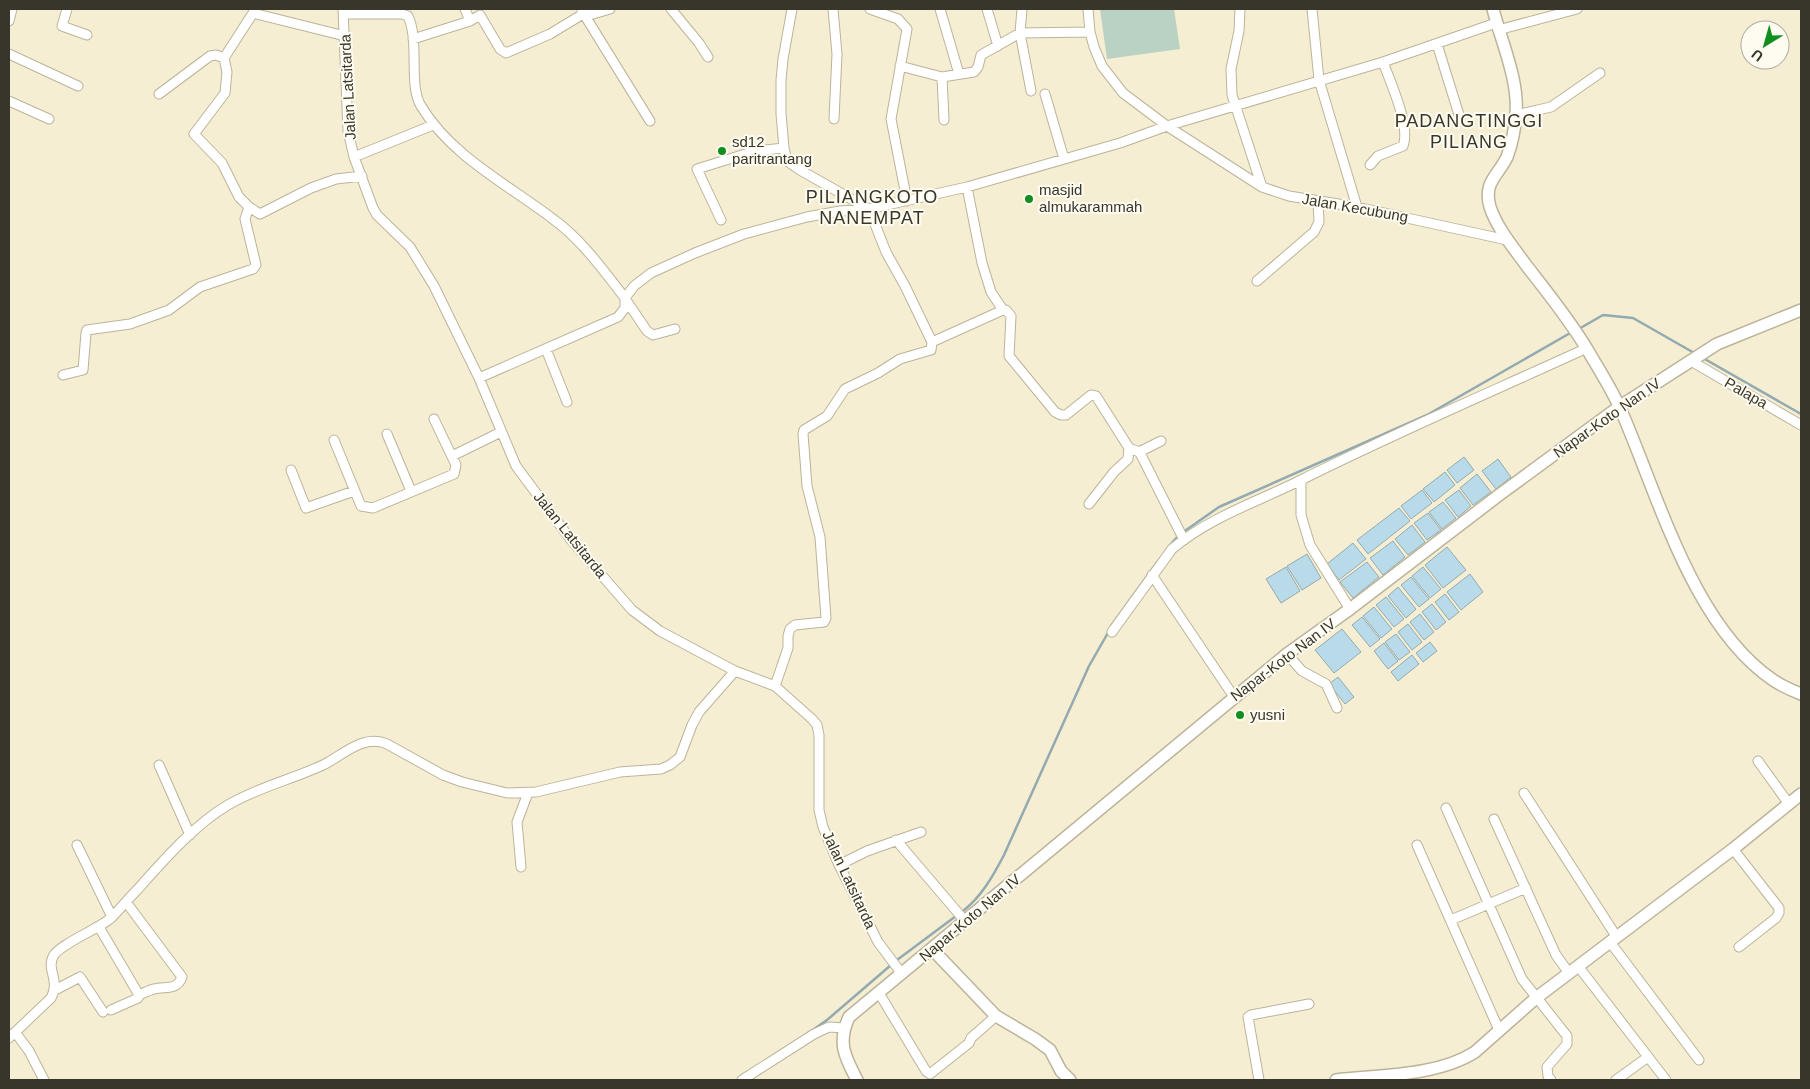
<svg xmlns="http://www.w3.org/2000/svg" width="1810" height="1089" font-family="Arial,sans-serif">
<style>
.green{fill:#b9d2c3}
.water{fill:#b9dbe9;stroke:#92aab0}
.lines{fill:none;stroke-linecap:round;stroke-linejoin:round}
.stream{stroke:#92aab0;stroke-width:2.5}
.minor-casing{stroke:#bbb49a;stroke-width:11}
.tertiary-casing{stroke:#bbb49a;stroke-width:14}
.minor{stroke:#fff;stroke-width:9}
.tertiary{stroke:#fff;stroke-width:11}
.poi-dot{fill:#108f1e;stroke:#fefbf1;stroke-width:2}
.labels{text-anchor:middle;stroke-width:4;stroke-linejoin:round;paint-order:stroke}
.street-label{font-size:15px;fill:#38362b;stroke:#fefbf1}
.poi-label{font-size:15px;fill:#38362b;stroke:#fefbf1;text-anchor:start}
.quarter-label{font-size:18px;letter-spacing:1px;fill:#38362b;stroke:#fefbf1}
</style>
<rect width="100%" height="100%" fill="#f6eed3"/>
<path class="green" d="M1100 9H1174L1180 49 1107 59Z"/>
<path class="water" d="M1464 457 1474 470 1457 483 1447 470Z
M1498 459 1511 477 1496 489 1482 471Z
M1445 472 1455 485 1434 502 1423 489Z
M1477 474 1491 492 1473 505 1460 488Z
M1422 490 1432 503 1411 519 1401 506Z
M1459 490 1471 506 1458 517 1445 500Z
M1443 502 1456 518 1442 529 1429 512Z
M1399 508 1410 521 1368 554 1357 540Z
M1428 513 1441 530 1427 540 1414 523Z
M1412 525 1425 542 1408 555 1395 539Z
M1393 541 1405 557 1383 575 1370 558Z
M1353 543 1366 559 1339 580 1327 564Z
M1447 547 1466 570 1443 588 1425 565Z
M1307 554 1321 578 1302 590 1287 566Z
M1367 562 1379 577 1353 598 1340 582Z
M1286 567 1300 591 1281 603 1266 579Z
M1423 567 1441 589 1430 598 1412 576Z
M1470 574 1483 592 1461 610 1447 592Z
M1411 577 1429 599 1419 607 1401 585Z
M1398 587 1416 609 1406 618 1388 596Z
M1445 594 1459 612 1449 620 1435 602Z
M1386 597 1404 619 1394 627 1376 605Z
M1432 604 1446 622 1436 630 1422 612Z
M1374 607 1392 629 1381 638 1363 616Z
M1420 614 1434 632 1424 640 1410 622Z
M1362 617 1380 639 1370 647 1352 625Z
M1408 624 1422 642 1412 650 1398 632Z
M1342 629 1361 652 1334 673 1315 650Z
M1396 634 1410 652 1399 660 1385 642Z
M1430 642 1437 651 1423 662 1416 653Z
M1384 643 1398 661 1388 669 1374 651Z
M1412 655 1419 664 1398 681 1391 672Z
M1338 677 1354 697 1345 704 1329 684Z"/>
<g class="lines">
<path class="stream" d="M1577 330 1603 315 1633 318 1696 354
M1703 358 1801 414
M1170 545 1179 535 1219 507 1427 415 1572 332
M1111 626 1158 561
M963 911C982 896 993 876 1004 855L1089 666 1109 631
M897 960 956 916
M807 1034 827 1020 891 965"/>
<g class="minor-casing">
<path id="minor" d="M67 9 62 26 87 35
M254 9 253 13 224 58 227 72 225 93 194 134 222 163 239 197 249 207 260 214 311 188 336 179 362 176
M343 9 348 131 354 157 373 208 377 215 410 247 434 286 479 378 516 466 571 540 632 610 660 631 735 671 775 686 812 719 817 725 819 735V810L823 827 839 865 878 942 902 974
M465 9 470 21 480 15 500 49 506 53 550 34 583 14H593L610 9
M671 9 699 43 708 57
M833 9 837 54 834 119
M870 9 898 19 907 29 891 119 907 201
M940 9 959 74
M987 9 998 46
M1022 9 1020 33 1031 91
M1088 9 1090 32 1094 47 1102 66 1123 93 1167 126 1262 187 1289 196 1357 207 1507 240
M1240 9 1239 31 1231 69 1232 95 1262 187
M1312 9 1319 80 1357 207
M582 11 650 121
M253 13 345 36
M344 14H402L408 16C420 42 408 85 421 106 451 156 507 184 553 219 582 240 603 270 625 298
M9 21 12 9
M1498 30 1577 9
M413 39 470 21
M1437 44 1460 118
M9 54 78 86
M900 66 942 77 974 72 978 67 981 55 1020 33 1090 32
M942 77 944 120
M159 94 210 56 216 55 224 58
M1045 94 1064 159
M9 101 49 119
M1516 115 1551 107 1600 73
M354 157 433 125
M1370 165 1378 156 1403 146C1411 127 1390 81 1383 62
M967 187 982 263 991 292 1003 310
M721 220 697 169 755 151 784 148
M1257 281 1314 232 1319 222 1318 201
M626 300 647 331 653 335 675 329
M932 342 1003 310H1006L1011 316 1009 356 1055 412 1061 415H1066L1091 395 1096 396 1129 448
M546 349 567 402
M1691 361 1801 425
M63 375 83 370 86 333 87 330 130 324 169 310 200 287 253 269 256 265 245 219 249 207
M479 378 618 317 625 308V298L634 286 651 273 695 253 744 234 807 217 840 211 869 209 967 187 1120 143 1167 126 1383 62 1496 23
M387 434 411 491
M334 440 361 506 373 508 454 474 456 465 434 419
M1139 451 1184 540
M452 456 501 432
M291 470 306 508 354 491
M1301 480V515L1310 545 1350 609
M1089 504 1114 472 1128 459 1129 448 1139 452 1161 441
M1152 575 1234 697
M1112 632 1172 549C1210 517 1257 502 1301 480 1395 433 1491 392 1587 348
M1287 654 1302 671 1326 684 1337 708
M775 686 788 648V636L790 629 795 625 824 622 826 618 820 537 807 486 803 434 804 430 827 416 845 389 878 373 900 359 931 350 932 342 905 286 886 252 869 209 800 170 787 161 784 148 781 114V80L783 59 792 9
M1758 761 1789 804
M159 765 190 835
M1524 793 1616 936
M1446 808 1522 979 1567 1036V1044L1547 1067 1548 1076 1551 1080
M1494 819 1556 955 1569 973
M896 840 965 921
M77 845 112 917
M1417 845 1499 1030
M1733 849 1779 908V913L1776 918 1739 947
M839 865 867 851 921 832
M521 867 517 822 528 793
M126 902 182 977C177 991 165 986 154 989 149 990 144 993 139 995
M1451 920 1526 888
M99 927 139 995 138 998 111 1010
M1610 942 1699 1060
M1578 966 1666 1080
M55 990 80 977 103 1012
M879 993 926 1071 930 1074 969 1043 971 1038 996 1016
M15 1032 29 1051 44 1080
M9 1038 51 998C61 980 45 969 54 955 61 944 98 929 111 918 120 909 128 899 137 890 162 862 195 824 228 805 258 787 294 779 325 764 344 754 364 734 387 744L443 775 462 782 507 793 536 792 620 772 661 769 670 765 680 757 692 725 699 712 735 671
M742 1080 814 1034 829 1027 844 1028
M1259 1080 1248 1017 1251 1015 1309 1004
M1616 1080 1648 1057"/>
</g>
<g class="tertiary-casing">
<path id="tertiary" d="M1493 9C1501 41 1519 80 1516 114 1515 127 1512 144 1507 157 1498 176 1483 182 1490 207 1497 228 1513 247 1526 265 1547 292 1569 319 1587 349 1598 368 1611 388 1620 408 1658 494 1692 625 1773 680 1782 686 1791 690 1801 694
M932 949 996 1016 1035 1039 1050 1050 1061 1071 1070 1080
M857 1080C845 1057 837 1043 849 1017L1287 654 1350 609 1499 495 1619 407 1717 344 1801 310
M1336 1080C1380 1075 1438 1076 1475 1052L1536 998 1733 849 1801 794"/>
</g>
<use href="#minor" class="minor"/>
<use href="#tertiary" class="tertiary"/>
</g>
<g class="poi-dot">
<circle cx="722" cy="151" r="5"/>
<circle cx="1029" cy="199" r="5"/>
<circle cx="1240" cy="715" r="5"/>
</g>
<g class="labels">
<g class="street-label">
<text transform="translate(348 87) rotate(-93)" y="5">Jalan Latsitarda</text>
<text transform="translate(1355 208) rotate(10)" y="5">Jalan Kecubung</text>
<text transform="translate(1746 393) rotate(30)" y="5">Palapa</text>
<text transform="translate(1607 418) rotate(-35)" y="5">Napar-Koto Nan IV</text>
<text transform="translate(570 535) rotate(51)" y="5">Jalan Latsitarda</text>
<text transform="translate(1283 660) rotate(-37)" y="5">Napar-Koto Nan IV</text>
<text transform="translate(849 880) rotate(65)" y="5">Jalan Latsitarda</text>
<text transform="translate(970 918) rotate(-40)" y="5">Napar-Koto Nan IV</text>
</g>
<g class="poi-label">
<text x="732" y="147">sd12<tspan x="732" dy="17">paritrantang</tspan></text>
<text x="1039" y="195">masjid<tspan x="1039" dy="17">almukarammah</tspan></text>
<text x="1250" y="720">yusni</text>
</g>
<g class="quarter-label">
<text x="1469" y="127">PADANGTINGGI<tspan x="1469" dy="21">PILIANG</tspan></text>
<text x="872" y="203">PILIANGKOTO<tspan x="872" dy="21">NANEMPAT</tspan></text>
</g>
</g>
<rect width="1810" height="1089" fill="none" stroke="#38362b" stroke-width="20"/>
<g transform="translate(1765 45) rotate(217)"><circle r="24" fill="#fefbf1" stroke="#afaca2"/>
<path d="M0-4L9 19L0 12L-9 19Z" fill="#108f1e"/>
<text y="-8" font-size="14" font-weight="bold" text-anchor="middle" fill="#38362b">U</text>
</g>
</svg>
